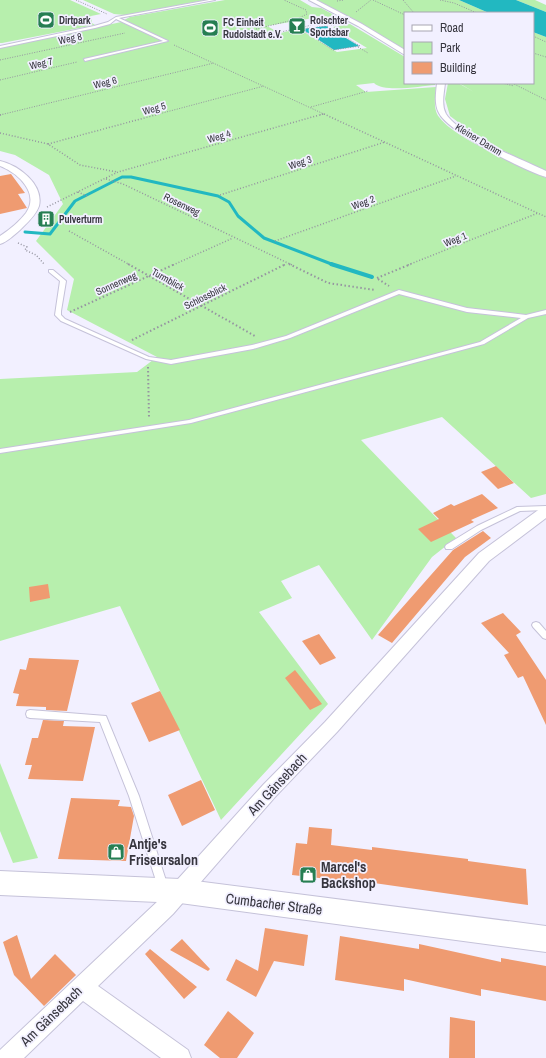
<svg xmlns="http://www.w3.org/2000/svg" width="546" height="1058" font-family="'Archivo Narrow',sans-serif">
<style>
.green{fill:#b7efad}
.water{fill:#22b8c1}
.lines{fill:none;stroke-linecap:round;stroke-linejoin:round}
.stream-far1{stroke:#22b8c1;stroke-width:3}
.stream{stroke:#22b8c1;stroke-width:4}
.building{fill:#ef9b71}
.service-casing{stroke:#c5c2d9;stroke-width:2}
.minor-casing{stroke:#c5c2d9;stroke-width:2}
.tertiary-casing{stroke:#c5c2d9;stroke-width:2}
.path-far2{stroke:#9594a0;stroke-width:1;stroke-dasharray:1 1.5;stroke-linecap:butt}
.path-far1{stroke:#9594a0;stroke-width:1.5;stroke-dasharray:1 2;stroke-linecap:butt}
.path{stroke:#9594a0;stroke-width:2;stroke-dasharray:1.5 2.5;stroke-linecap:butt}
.service{fill:#fff;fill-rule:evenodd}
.minor{fill:#fff;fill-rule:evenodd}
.tertiary{fill:#fff;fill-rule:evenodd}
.labels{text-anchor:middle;stroke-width:3.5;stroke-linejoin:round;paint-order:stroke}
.far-poi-label{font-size:10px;font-weight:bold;fill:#36353e;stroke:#f2f0ff;text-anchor:start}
.far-street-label{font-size:10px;fill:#36353e;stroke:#f2f0ff}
.near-street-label{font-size:14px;fill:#36353e;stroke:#f2f0ff}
.near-poi-label{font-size:14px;font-weight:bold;fill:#36353e;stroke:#f2f0ff;text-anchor:start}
</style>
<rect width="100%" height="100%" fill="#f2f0ff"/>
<path class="green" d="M0 0H70L101 14 91 16 92 23 95 25 2 43H0Z
M83 0H206L125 15 114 14Z
M225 0H300L312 7 321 8 338 17 330 18 325 16 267 26 276 31 248 38C260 40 285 31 299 29L337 52 367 48 333 27 350 24 405 57V83H435V85C421 86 384 93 374 83L356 85 366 92 436 87C435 96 433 110 439 117 455 139 520 165 546 178V494L531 498 442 417 361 440 456 538 432 557 372 640 319 565 281 581 292 598 259 612 328 704 221 820 120 606 0 641V379L137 372 157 357 67 310 74 279 36 241 63 204 49 175 15 155 0 151V48L126 21 124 20 130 17Z
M316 0H459L489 13H405V51Z
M516 0H535L546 5V12Z
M533 32 546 37V127L544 126 546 127V172L482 140 450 116 445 99 448 83H458L474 92 459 83H533Z
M0 763 38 858 13 863 0 831Z"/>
<path class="water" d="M459 0H516L546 12V37L533 32V13H489Z
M326 26 359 46 334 50 302 29Z"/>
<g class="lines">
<path class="stream-far1" d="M25 232 50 234 75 201 122 177H131L218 196 229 202 238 216 264 238 334 265"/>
<path class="stream" d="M331 264 372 277"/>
</g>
<path class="building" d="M11 174 25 193 18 194 27 208 0 214V176Z
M496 466 514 483 498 489 481 472Z
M482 494 498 508 471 520 474 522 431 542 418 529 439 519 433 513 451 504 454 506Z
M483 531 491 538 465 557 392 643 378 635 453 550Z
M48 584 50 598 30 602 29 587Z
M503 613 521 632 516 635 546 680V725L523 676 518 678 504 655 509 653 481 623Z
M319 634 336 658 320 665 302 641Z
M29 658 79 660 67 711 46 710V707L16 706 19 694 13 693 20 669 26 670Z
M295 670 322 704 310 710 285 678Z
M160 691 180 730 149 742 131 703Z
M43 720 64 721 63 726 95 727 83 781 28 779 32 765H25L32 738H38Z
M201 780 215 810 182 826 168 795Z
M71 798 120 800 118 806 131 807 134 816 126 861 58 859Z
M309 827 332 829 331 845 372 850V847L468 859V861L526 869 528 905 346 879V881L292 875 296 843 307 844Z
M265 928 308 935 304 966 274 961 256 997 226 980 236 959 258 971Z
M17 935 31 979 55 954 76 975 44 1006 14 975 3 942Z
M340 936 419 949V944L501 962V958L546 966V1001L481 989V996L404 979V991L335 980Z
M182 939 210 969 208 971 170 950Z
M150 949 197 987 184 999 145 954Z
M228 1011 254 1033 237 1058H220L204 1045Z
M450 1017 475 1021V1058H449Z"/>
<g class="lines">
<g class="service-casing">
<path id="service" d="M209 0H215L119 18 168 41 85 61 84 59 163 41 116 19 110 24 95 28 0 48V46L94 26 108 22 116 17Z
M49 270H53L66 281 61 311V315L65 319 149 357 171 360 252 345 286 336 399 290 467 308 526 315 546 310V314L528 318 484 344 191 423 0 453V449L189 420 480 342 521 318 467 312 399 294 290 338 253 349 171 364 146 359 61 321 55 315 60 281 49 272Z
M546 506V510L520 511 481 530 452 549H446L445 547 446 545 477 526 517 507Z
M536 622 539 623 546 631V639L543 638 533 627 532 625 533 623Z
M30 710 106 716 139 796 168 887 166 890 163 892 160 890 158 887 129 796 100 722 30 718 27 717 26 714 27 711Z"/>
</g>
<g class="minor-casing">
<path id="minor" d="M309 0H316L362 24 405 50V55L358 26Z
M437 83H445C444 93 441 105 446 114 460 136 522 159 546 171V177C525 171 448 132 439 113 434 104 436 93 437 83Z
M0 161C18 165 44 184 39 206 36 215 27 223 20 230 14 235 7 242 0 244V236C9 230 19 222 26 213 40 193 18 173 0 166Z
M546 506V518L489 561 337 732 275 797 173 914 98 986 188 1050 191 1058H161L83 1001 24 1058H0V1050L159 900 263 785 325 722 479 553 541 508Z"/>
</g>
<g class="tertiary-casing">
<path id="tertiary" d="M0 871 180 879 546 926V952L180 903 0 895Z"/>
</g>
<path class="path-far2" d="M76 0 107 14
M373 0 405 15
M403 0 414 13
M440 0 454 3 477 13
M337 1 344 0
M356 12 371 0
M326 24 336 26
M327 26 360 46 333 50 301 29Z
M256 29 297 19 307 14 306 10 284 0
M533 36 546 42
M254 38 330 21
M174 45 326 115
M358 47 368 53
M533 53 546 57
M0 60 125 33
M0 80 77 62
M502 83 514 86
M512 83 546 100
M311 107 368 91
M0 115 214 63
M155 115 264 86
M320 115 324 114"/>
<path class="path-far1" d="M324 114 546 217
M0 115 3 114
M0 133 48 144 80 165 117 172
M48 144 159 114
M106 179 123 184 292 265
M78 192 87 196
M220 195 385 142
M47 207 118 172 323 114
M69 231 130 265
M275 241 456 176
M18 243 27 247 25 250 36 255 44 264
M173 265 233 238
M284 265 287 264
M408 265 538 213"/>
<path class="path" d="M128 264 255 336
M289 264 328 283 375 290
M377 278 411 264
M378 279 389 286
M70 312 175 264
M132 340 286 264
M148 367 149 418"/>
<use href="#service" class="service"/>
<use href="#minor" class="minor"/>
<use href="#tertiary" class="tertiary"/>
</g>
<defs>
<g id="stadium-square" transform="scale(0.9)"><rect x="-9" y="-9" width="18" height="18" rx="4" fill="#267e52" stroke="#f2f0ff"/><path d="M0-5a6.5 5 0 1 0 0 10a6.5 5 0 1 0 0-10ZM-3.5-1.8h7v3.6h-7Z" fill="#fff"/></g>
<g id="bar-square" transform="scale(0.9)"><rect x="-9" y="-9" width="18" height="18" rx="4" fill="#267e52" stroke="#f2f0ff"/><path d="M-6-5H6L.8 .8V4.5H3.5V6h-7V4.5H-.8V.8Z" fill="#fff"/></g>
<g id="building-square" transform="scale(0.9)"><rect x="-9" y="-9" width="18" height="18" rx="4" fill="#267e52" stroke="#f2f0ff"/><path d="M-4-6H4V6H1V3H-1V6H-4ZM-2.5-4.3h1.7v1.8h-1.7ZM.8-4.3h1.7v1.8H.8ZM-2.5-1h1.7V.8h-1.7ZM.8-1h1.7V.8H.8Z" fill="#fff"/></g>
<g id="shop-square" transform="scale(0.9)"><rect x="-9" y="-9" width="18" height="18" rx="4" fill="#267e52" stroke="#f2f0ff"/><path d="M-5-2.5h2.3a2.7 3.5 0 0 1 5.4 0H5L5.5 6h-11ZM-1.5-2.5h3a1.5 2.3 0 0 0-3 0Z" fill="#fff"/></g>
</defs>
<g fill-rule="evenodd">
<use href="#stadium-square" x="46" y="20"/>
<use href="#bar-square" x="297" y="26"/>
<use href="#stadium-square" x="210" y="28"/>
<use href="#building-square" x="46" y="219"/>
<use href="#shop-square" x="116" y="852"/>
<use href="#shop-square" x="308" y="875"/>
</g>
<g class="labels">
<g class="far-poi-label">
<text x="59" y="24">Dirtpark</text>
<text x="310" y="24">Rolschter<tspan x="310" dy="12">Sportsbar</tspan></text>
<text x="223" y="26">FC Einheit<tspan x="223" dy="12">Rudolstadt e.V.</tspan></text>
<text x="59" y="223">Pulverturm</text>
</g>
<g class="far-street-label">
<text transform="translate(70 38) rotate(-12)" y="4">Weg 8</text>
<text transform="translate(41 63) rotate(-13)" y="4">Weg 7</text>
<text transform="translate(105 82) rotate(-14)" y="4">Weg 6</text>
<text transform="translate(154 108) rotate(-15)" y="4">Weg 5</text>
<text transform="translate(219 136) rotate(-16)" y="4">Weg 4</text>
<text transform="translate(479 139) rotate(31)" y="4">Kleiner Damm</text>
<text transform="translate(300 162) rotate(-18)" y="4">Weg 3</text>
<text transform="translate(363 202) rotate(-20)" y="4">Weg 2</text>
<text transform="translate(182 204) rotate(26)" y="4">Rosenweg</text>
<text transform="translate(455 239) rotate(-22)" y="4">Weg 1</text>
<text transform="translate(168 279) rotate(29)" y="4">Turmblick</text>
<text transform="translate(116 283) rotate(-24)" y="4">Sonnenweg</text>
<text transform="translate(205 296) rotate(-26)" y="4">Schlossblick</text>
</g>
<g class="near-street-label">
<text transform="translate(277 784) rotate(-47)" y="5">Am Gänsebach</text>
<text transform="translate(274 904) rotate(7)" y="5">Cumbacher Straße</text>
<text transform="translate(51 1016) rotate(-44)" y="5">Am Gänsebach</text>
</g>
<g class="near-poi-label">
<text x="129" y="849">Antje's<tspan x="129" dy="16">Friseursalon</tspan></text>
<text x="321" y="872">Marcel's<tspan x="321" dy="16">Backshop</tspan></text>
</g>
</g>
<rect x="404" y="12" width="130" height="72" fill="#f2f0ff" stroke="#a7a5b2"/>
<rect x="412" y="25" width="20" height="6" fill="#ffffff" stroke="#a7a5b2"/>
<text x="440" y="32" font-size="12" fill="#36353e">Road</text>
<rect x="412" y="42" width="20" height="12" fill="#b7efad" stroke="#a7a5b2"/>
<text x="440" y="52" font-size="12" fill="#36353e">Park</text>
<rect x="412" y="62" width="20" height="12" fill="#ef9b71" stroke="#a7a5b2"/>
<text x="440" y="72" font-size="12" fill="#36353e">Building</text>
</svg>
